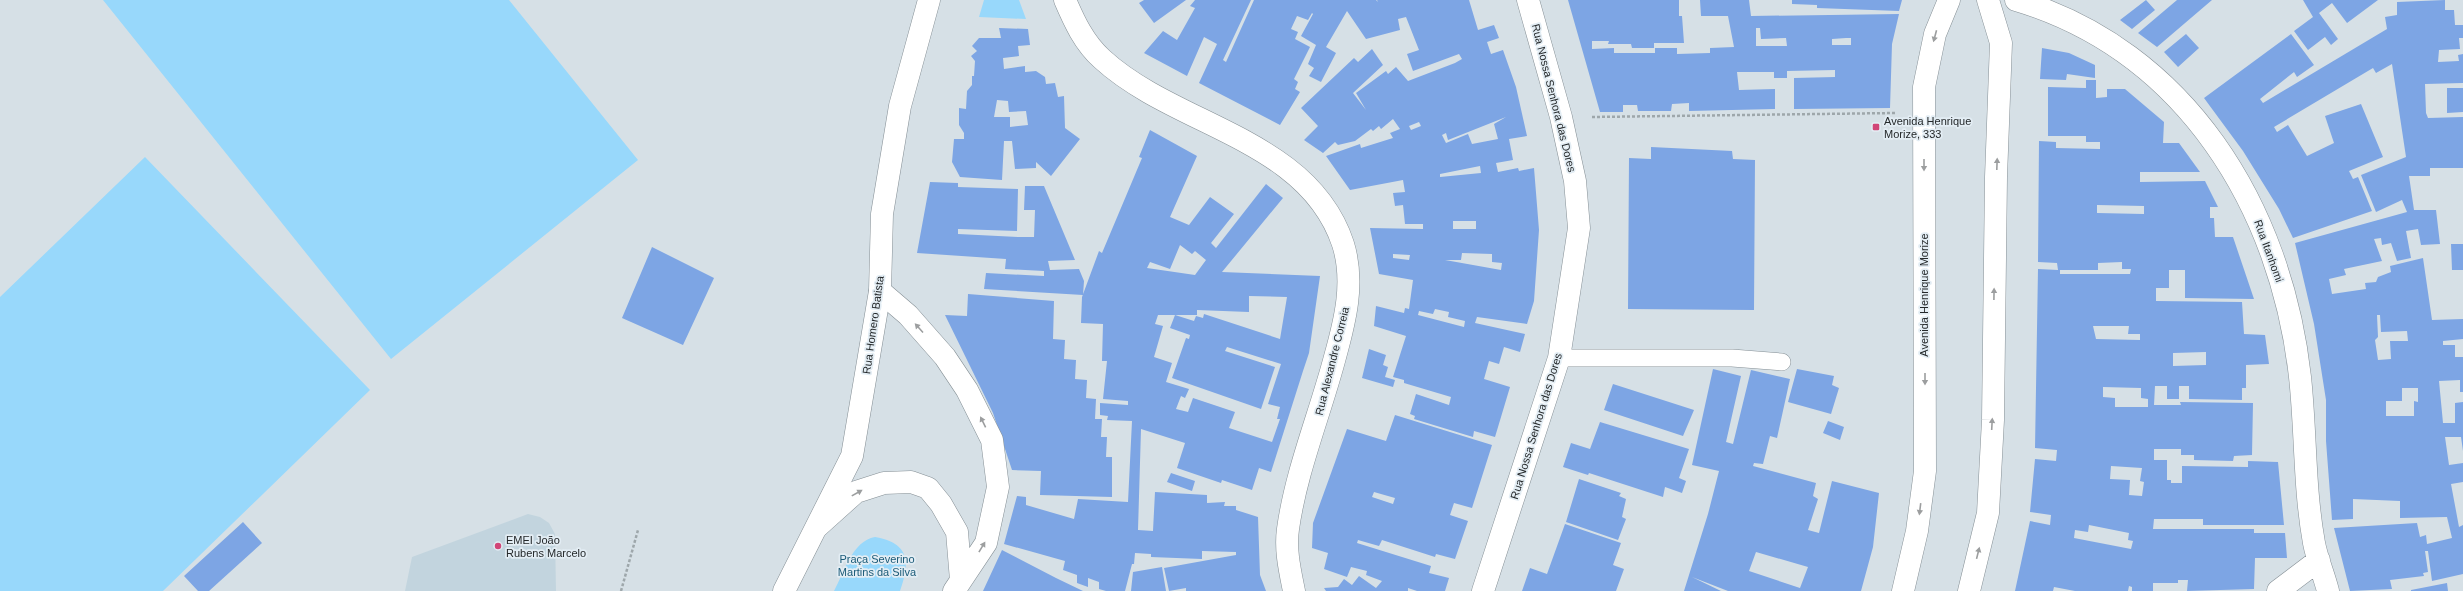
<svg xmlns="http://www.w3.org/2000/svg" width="2463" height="591" font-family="Arial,sans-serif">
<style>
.built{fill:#c2d4de}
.green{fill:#98d8fb}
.building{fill:#7da5e4;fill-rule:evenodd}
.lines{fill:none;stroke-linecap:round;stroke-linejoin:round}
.service-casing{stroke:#858f95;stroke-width:18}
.minor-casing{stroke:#858f95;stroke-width:23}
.tertiary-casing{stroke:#858f95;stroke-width:23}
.secondary-casing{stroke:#858f95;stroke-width:23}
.path{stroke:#9ea7ab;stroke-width:2.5;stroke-dasharray:3 2;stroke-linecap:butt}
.service{stroke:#fff;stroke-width:17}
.minor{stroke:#fff;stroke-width:22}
.tertiary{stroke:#fff;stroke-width:22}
.secondary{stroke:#fff;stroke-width:22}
.oneway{fill:#9c9e9f}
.poi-dot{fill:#d14577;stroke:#e3edf4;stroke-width:1.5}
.labels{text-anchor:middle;stroke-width:3.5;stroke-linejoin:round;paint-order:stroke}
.street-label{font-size:11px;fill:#24282a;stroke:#e3edf4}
.poi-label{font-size:11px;fill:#24282a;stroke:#e3edf4;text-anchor:start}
.park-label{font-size:11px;fill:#1b5b78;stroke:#e3edf4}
</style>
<rect width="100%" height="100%" fill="#d6e0e6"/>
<path class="built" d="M528 514 540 517 549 523 555 534 556 591H405L412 557Z"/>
<path class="green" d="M103 0H509L638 160 391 359Z
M984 0H1019L1026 19 979 17Z
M145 157 370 390 163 591H0V297Z
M875 537C910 543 910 562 900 591H834C844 573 852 541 875 537Z"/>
<path class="building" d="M1144 0H1186L1154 23 1139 3Z
M1195 0H1251L1223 60 1226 62 1254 0H1376L1378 2 1377 0H1469L1478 30 1494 25 1499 38 1487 42 1491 54 1503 50 1516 87 1527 136 1509 139 1513 160 1496 163 1498 172 1518 168 1519 171 1534 168 1539 230 1534 301 1527 324 1477 317 1475 323 1525 334 1520 352 1504 347 1499 364 1489 361 1484 379 1510 387 1495 437 1474 431 1473 437 1414 419 1415 416 1410 414 1416 394 1449 405 1451 397 1404 383V380L1393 377 1406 336 1374 326 1376 306 1404 313 1405 308 1409 309 1413 280 1379 274 1370 228 1423 229V224H1405L1403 205 1395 206 1393 193 1405 192 1403 180 1350 190 1326 156 1360 144 1361 148 1393 138 1390 133 1400 129 1393 119 1381 129 1379 126 1373 131 1371 129 1355 141 1338 145 1335 142 1323 153 1304 140 1318 126 1301 108 1354 58 1358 62 1372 49 1383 65 1353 93 1366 110 1356 93 1386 71 1388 74 1396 67 1408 81 1455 63 1462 59 1459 54 1413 71 1407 54 1419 50 1406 17 1398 19 1400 30 1366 39 1347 11 1326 47 1336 53 1321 82 1309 76 1314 68 1308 64 1316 45 1301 36 1313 14 1312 13 1308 20 1297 16 1291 29 1298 32 1295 39 1310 47 1294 79 1298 82 1295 89 1300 92 1280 125 1199 83 1217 44 1204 37 1187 76 1144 53 1163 31 1177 40 1195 8 1190 6ZM1506 117 1494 124 1498 139 1472 144 1468 134 1446 143 1442 135 1446 133 1448 140ZM1419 122 1421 126 1411 130 1409 126ZM1480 166 1481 173 1440 177V174ZM1453 221H1476V229H1453ZM1462 253 1492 254V262L1502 263 1501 270 1445 260H1461ZM1393 254 1410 255 1409 260 1393 258ZM1435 309 1449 312 1448 317 1465 321 1464 327 1418 315 1419 311 1433 314Z
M1568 0H1679V16H1682L1684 43H1654V48H1632L1631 44H1608L1609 41H1592V49L1614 48V53H1655V48H1677V54L1710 53V48L1734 47 1728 16H1701L1700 0H1749L1751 16 1899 14 1892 44 1890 108 1794 109V78L1835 77V70L1787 71V78H1774V72H1737L1739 90 1775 89V109L1689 111V103L1672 104 1671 111H1638L1637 105H1623V112H1600ZM1756 28H1760L1761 39 1786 38 1787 46H1756ZM1846 38H1851V45H1832V39Z
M1792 0H1902L1899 11 1817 8V5L1792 4Z
M2146 0 2155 10 2132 29 2120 20Z
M2177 0H2212L2157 47 2138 33Z
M2303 0H2378L2347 23 2332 3 2319 13 2338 39 2331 45 2325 37 2308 50 2294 31 2313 17Z
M2445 0V10H2454L2455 25H2463V38H2459L2460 49 2439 50 2438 62 2459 61 2458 55 2463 54V83L2425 84 2426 113 2428 118 2463 117V168H2430V176H2409L2414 210H2436L2440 244 2421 245 2418 229 2406 231 2411 258 2397 261 2391 243 2382 245 2381 238 2374 239 2382 261 2344 269 2346 275 2329 279 2332 294 2366 289 2365 283 2376 282 2378 277 2391 272 2390 266 2423 258 2432 320 2463 319V339L2443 341V345H2455V357H2463V392H2460V380L2439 381 2443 423H2455V403L2463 402V451L2461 437H2445L2449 465 2463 463V482L2451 484 2459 527 2463 525V574L2432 581 2428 551H2425L2428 572 2423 573 2424 576 2390 580 2392 589 2350 591 2334 528 2417 523 2420 537 2426 535 2427 544 2452 538 2447 517 2400 518V501L2353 499V519L2332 520 2326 441V400L2314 324 2295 243 2407 212 2402 200 2376 212 2361 175 2406 157 2392 64 2376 73 2373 68 2274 127 2277 132 2288 125 2307 156 2334 143 2325 116 2361 104 2383 157 2349 171 2353 179 2358 177 2372 211 2293 238 2279 209 2243 151 2204 98 2291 34 2314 65 2297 77 2294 72 2260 99 2263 103 2387 29 2385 17 2397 15V2ZM2377 315H2380L2381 332 2407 331 2408 341H2390L2391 359 2378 360 2375 340 2378 337ZM2402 388H2418V402L2414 401V416H2386V401H2402Z
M999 28 1028 29 1030 45 1018 46 1019 56 1003 58 1004 69 1025 66V72L1036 71 1045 77 1046 84 1055 83 1058 97 1064 96 1065 128 1080 139 1051 176 1036 162V168L1015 169 1012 141H1004L1002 180 960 177 952 162 954 139H964V133L959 125V108L966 109 967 91 972 85V76H974L975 61 971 56 977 51 972 46 979 38H1001ZM997 100 1008 101 1009 112 1026 111 1028 125 1010 127V117H994Z
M2186 34 2199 48 2178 67 2164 52Z
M2042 48 2069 53 2095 65V78L2067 74 2066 80 2040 79Z
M2086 80H2096V98L2107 97V89H2125L2164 122 2163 143H2179L2200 172H2140V182L2205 181 2218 207H2210V218H2214L2215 237H2233L2254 299 2185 298V270H2169V288H2156V301L2242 302 2244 334 2265 335 2269 364 2246 365V388H2242V400L2189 399V386H2179V399H2167V386H2155L2154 405H2181L2180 402 2253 403 2252 455 2234 456 2233 461 2194 460V455H2181V449H2154V460H2167V480H2171V483H2182V466L2248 467V461L2278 462 2284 525H2203V519H2154L2153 529H2254V533H2285L2287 558H2255L2254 589 2187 591 2188 580H2178V583H2153V591H2132V587L2129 586 2128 591H2075L2054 587 2053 591H2015L2030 521 2050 525 2051 515 2030 512 2035 459 2056 461 2057 450 2035 448 2038 269 2058 270 2057 263 2038 262 2039 141 2056 142V148L2100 149V142H2086V136H2048V87L2086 88ZM2097 205 2144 206V214L2097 213ZM2122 262V269H2131L2130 274H2060V270H2098V263ZM2093 326H2129L2128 334H2140V340L2096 339ZM2206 352V365L2173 366V353ZM2103 387 2141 388V398L2148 399V407H2115V398L2103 397ZM2111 466 2142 468 2140 481 2144 482 2142 496 2129 495 2130 480 2110 479ZM2089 525 2129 533 2128 540 2133 541 2131 549 2074 538 2075 530 2088 532Z
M2447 88H2463V112L2447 113Z
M1150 130 1197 156 1170 217 1189 225 1210 197 1234 214 1211 243 1216 248 1266 184 1283 198 1222 272 1320 276 1309 353 1303 371 1271 472 1259 468 1252 490 1222 480 1221 483 1177 468 1185 443 1141 429 1138 530 1153 531 1155 492 1207 495V503L1225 502 1224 506H1236V510L1258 517 1260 575 1266 591H1186V588L1169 591 1164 568 1236 555V552L1202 551V559L1151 557V554L1135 553 1134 564H1132L1125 591H1106L1099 589V582L1088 578V587L1077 583V575L1063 570 1065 561 1004 544 1017 496 1026 497V505L1074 519 1078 499 1128 502 1132 421 1107 420 1108 416 1100 415V403L1128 405V401L1103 399 1107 361H1102L1103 324 1081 323 1082 297 1099 251 1102 253 1142 158 1139 157ZM1180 245 1192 254 1195 251 1206 260 1195 275 1147 268 1150 262 1170 269ZM1249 296 1287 297 1280 339 1204 314 1203 318 1196 316 1194 321 1175 315H1197V310L1249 312ZM1158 315H1175L1170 328 1190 335 1189 339 1186 338 1172 378 1261 409 1275 367 1225 351 1227 347 1281 364 1268 404 1280 407 1277 419H1280L1272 442 1229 428 1235 412 1193 398 1188 412 1176 409 1181 396 1185 398 1189 389 1166 382 1172 363 1154 357 1163 326 1155 324Z
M1651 147 1732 151 1733 159 1755 160 1754 310 1628 309 1629 158 1651 159Z
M930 182 958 183V187L1018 189 1017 231 958 229V234L1018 237H1034L1035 210H1024L1025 186H1044L1075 260 1048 261 1050 270 1079 269 1084 281 1083 295 984 289 986 273 1044 276V271L1005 269 1006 259 917 253Z
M2451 244H2463V270H2452Z
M652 247 714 278 683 345 622 318Z
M968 294 1054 301 1053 339 1065 340 1064 359 1076 360 1075 379 1087 380 1086 398 1096 399 1095 419H1102L1101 437H1107L1106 457H1112V497L1040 495 1041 471 1012 470 993 413 945 315 967 316Z
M1369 349 1386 355 1383 365 1388 367 1385 377 1395 380 1393 387 1362 378Z
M1713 369 1741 376 1726 442 1733 444 1751 370 1790 379 1777 438 1770 436 1763 464 1754 463 1753 466 1816 483 1813 496 1818 499 1808 530 1819 533 1832 481 1879 493 1873 547 1861 591H1728L1692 577 1721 591H1684L1708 514 1719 471 1692 465ZM1756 552 1808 567 1800 588 1749 571Z
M1797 369 1834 376 1832 385 1839 388 1831 414 1788 402Z
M1613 384 1694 410 1683 436 1604 410Z
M1395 415 1492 445 1472 508 1454 503 1450 515 1468 521 1455 559 1436 554 1435 557 1382 540 1379 546 1358 540 1357 543 1431 566 1429 573 1449 578 1445 591H1417L1408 588V591H1326L1324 588 1338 587 1344 579 1352 585 1359 576 1376 588 1382 581 1366 575 1367 571 1351 567 1347 577 1324 569 1328 553 1312 548 1313 523 1347 429 1386 441ZM1374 492 1395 498 1393 504 1372 497Z
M1828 421 1844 427 1840 440 1823 433Z
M1600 422 1689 449 1679 478 1686 481 1682 493 1665 487 1663 497 1589 473 1588 475 1563 467 1571 443 1590 449Z
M1171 473 1195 481 1192 491 1167 482Z
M1579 479 1621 493 1619 496 1626 499 1622 517 1626 519 1618 540 1566 522Z
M243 522 262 543 209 591H198L184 576Z
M1565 524 1621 543 1613 565 1624 569 1616 591H1522L1530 568 1547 574Z
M1002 550 1056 578 1083 591H983Z
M1162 567 1166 591H1131L1133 572Z
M2447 583 2448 591H2411V590Z"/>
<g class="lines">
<g class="service-casing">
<path id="service" d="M1559 358H1732L1782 362"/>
</g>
<g class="minor-casing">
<path id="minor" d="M1065 0C1074 21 1084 43 1102 59 1176 127 1308 138 1343 244 1355 282 1345 321 1335 357 1320 414 1296 471 1288 529 1285 550 1290 571 1294 591
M2016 0C2186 51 2281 207 2300 377 2306 432 2304 488 2314 543 2317 559 2324 575 2328 591
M1903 591 1917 531 1925 471 1924 87 1935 34 1949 0
M1969 591 1988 513 1993 420 1996 177 2001 43 1988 0
M2278 591 2319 560"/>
</g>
<g class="tertiary-casing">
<path id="tertiary" d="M880 291 908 315 945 357 967 390 992 440 998 487 986 543 954 591
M817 527 856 492 884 483 911 482 928 488 941 504 957 532 961 580
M1483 591 1559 358 1579 228 1575 181 1561 117 1528 0"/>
</g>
<g class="secondary-casing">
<path id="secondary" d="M784 591 852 456 880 291 882 214 900 106 929 0"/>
</g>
<path class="path" d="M1592 117 1895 113
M621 591 638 530"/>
<use href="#service" class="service"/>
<use href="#minor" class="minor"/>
<use href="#tertiary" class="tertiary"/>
<use href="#secondary" class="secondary"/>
</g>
<defs><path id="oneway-solid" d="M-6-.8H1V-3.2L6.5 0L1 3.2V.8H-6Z"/></defs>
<g class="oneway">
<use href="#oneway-solid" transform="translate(1935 36) rotate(105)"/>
<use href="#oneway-solid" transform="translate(1997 164) rotate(-88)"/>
<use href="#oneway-solid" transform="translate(1924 165) rotate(90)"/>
<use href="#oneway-solid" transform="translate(1994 294) rotate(-89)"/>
<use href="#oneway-solid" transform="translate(919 328) rotate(-132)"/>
<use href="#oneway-solid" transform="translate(1925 379) rotate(90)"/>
<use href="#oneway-solid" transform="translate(983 422) rotate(-116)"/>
<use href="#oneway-solid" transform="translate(1992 424) rotate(-87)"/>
<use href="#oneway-solid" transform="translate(857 493) rotate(-29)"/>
<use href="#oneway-solid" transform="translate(1920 509) rotate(97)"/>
<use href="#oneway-solid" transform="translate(982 547) rotate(-59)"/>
<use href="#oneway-solid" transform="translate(1978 553) rotate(-76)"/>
</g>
<g class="poi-dot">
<rect x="1872" y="123" width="8" height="8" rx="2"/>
<circle cx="498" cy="546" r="4"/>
</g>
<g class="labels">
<g class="street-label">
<text transform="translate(1554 98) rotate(76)" y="4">Rua Nossa Senhora das Dores</text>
<text transform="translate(2269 251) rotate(70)" y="4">Rua Itanhomi</text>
<text transform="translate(1924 295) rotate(-90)" y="4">Avenida Henrique Morize</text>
<text transform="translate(873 325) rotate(-82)" y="4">Rua Homero Batista</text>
<text transform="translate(1332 361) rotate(-76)" y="4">Rua Alexandre Correia</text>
<text transform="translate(1536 426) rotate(-73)" y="4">Rua Nossa Senhora das Dores</text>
</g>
<g class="poi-label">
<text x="1884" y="125">Avenida Henrique<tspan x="1884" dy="13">Morize, 333</tspan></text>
<text x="506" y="544">EMEI João<tspan x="506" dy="13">Rubens Marcelo</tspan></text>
</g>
<g class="park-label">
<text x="877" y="563">Praça Severino<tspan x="877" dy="13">Martins da Silva</tspan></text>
</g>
</g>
</svg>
